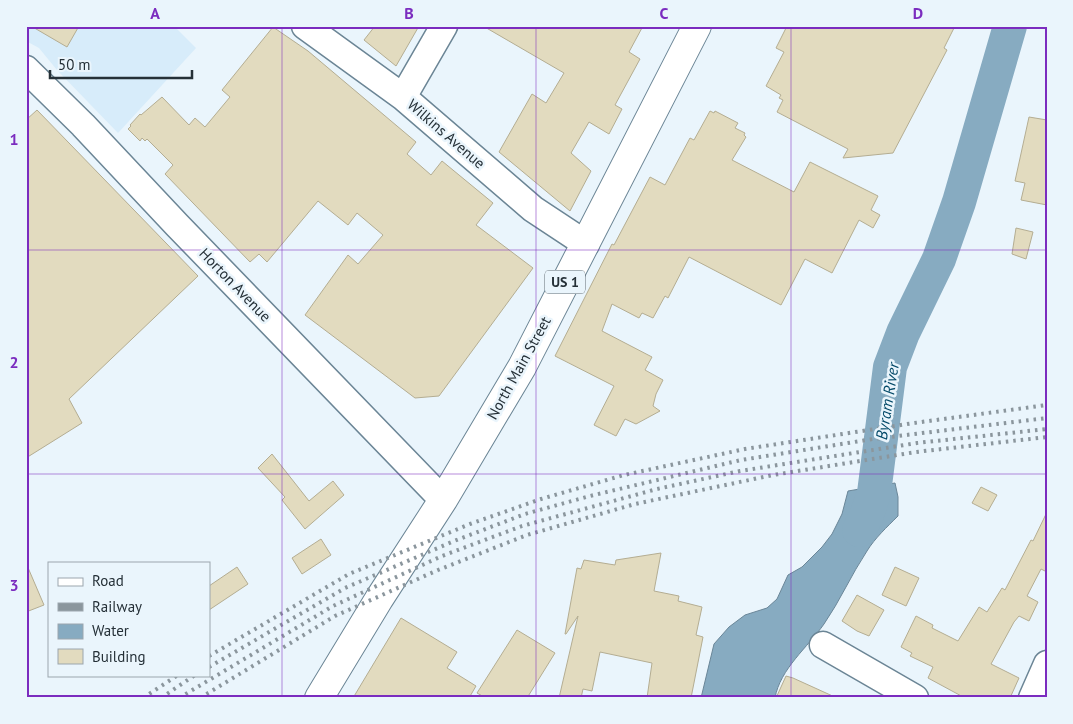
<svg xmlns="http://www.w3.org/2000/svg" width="1073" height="724" font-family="'PT Sans',sans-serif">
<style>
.built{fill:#d7ecfa}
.water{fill:#87abc1;stroke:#6a8698}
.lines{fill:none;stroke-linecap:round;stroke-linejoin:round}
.river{stroke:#87abc1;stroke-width:34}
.building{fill:#e2dbbf;stroke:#b4ad92}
.minor-casing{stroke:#6b8595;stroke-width:29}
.major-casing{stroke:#6b8595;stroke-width:30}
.minor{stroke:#fff;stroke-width:26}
.major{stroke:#fff;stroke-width:28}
.rail{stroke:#8b969d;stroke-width:4;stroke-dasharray:2.5 5;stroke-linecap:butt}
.grid{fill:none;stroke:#7b2cbf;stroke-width:1;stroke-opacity:0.55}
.labels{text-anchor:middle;stroke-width:5;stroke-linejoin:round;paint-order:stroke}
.shield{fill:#eaf5fc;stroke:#606b72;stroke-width:1}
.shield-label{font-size:14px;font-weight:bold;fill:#253037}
.street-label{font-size:15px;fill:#253037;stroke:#eaf5fc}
.water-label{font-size:16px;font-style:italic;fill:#034968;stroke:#eaf5fc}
.neatline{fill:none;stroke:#7b2cbf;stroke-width:2}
.grid-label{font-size:16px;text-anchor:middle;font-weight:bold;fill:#7b2cbf}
</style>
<rect width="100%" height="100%" fill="#eaf5fc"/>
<path class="built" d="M26 26H174L196 48 118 133 57 70 39 48 26 41Z"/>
<path class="water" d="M895 483 898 497V516C887 527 875 538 867 551 851 575 840 601 824 624 808 647 780 669 775 698H701L714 644 729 627 745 615 767 608 777 599 788 575 802 567 822 547 832 534 842 514 848 491Z"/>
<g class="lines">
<path class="river" d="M859 530 866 517 874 493 890 367 903 333 939 259 959 202 1010 26"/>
</g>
<path class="building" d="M31 26H79L67 47Z
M375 26H419L396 66 364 40Z
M483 26H643L629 52 640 59 615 105 622 109 609 134 589 122 571 153 591 171 570 211 499 152 532 94 546 103 564 73Z
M787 26H955L944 48 947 50 893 153 843 158 848 149 777 112 783 100 779 98 781 95 766 86 784 52 776 48Z
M273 27 308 51 416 142 407 154 431 175 442 161 493 203 476 225 533 268 439 396 415 398 305 315 348 255 358 264 383 235 357 213 348 225 318 201 267 262 259 254 250 262 165 174 173 165 147 139 145 141 142 138 140 141 128 129 131 126 130 125 140 114 141 115 162 97 189 125 195 118 205 127 230 97 222 90Z
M37 110 198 276 69 399 82 423 26 458V120Z
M710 111 714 113 715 111 738 123 735 128 745 133 744 135 746 137 732 160 794 192 810 162 878 196 871 210 880 215 873 228 859 220 832 273 805 259 781 305 689 257 668 298 665 296 653 318 642 313 639 318 612 304 602 331 652 357 645 370 663 380 656 394 653 406 660 411 636 424 625 419 616 436 594 425 614 386 555 356 612 244 614 245 650 177 665 185 690 138 694 140Z
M1029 117 1047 120V205L1021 200 1025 183 1015 181Z
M1016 228 1033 232 1026 259 1012 254Z
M272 454 309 501 333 481 344 495 305 529 282 500 285 497 258 468Z
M981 487 997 495 988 511 972 503Z
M1047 512V572L1041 569 1027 596 1038 602 1029 621 1019 616 1014 622 991 664 1019 678 1010 698H965L928 678 933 667 910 656 912 653 901 647 916 616 933 625 932 628 958 641 979 607 987 612 1002 588 1005 590 1031 540 1033 541Z
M321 539 331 555 302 574 292 558Z
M661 553 654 591 679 596 678 601 702 607 696 635 703 637 691 698H647L652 663 600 652 592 691 583 689 581 698H559L578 616 566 634H565L577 568 581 569 584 560 615 565 616 560Z
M26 563 44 605 26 612Z
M237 567 248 584 209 610V586Z
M895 567 919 578 906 606 882 595Z
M857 595 884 610 869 636 857 631 842 621Z
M401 618 457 652 447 668 476 686 469 698H353Z
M517 630 555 653 527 698H486L477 693Z
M786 676 793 678 837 698H776Z"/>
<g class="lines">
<g class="minor-casing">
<path id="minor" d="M305 26 403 97 533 209 586 244
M26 69 83 125 177 225 443 500
M403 97 444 26
M823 645 915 698
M1032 698 1047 664"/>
</g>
<g class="major-casing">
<path id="major" d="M319 698 379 599 443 500 522 367 697 26"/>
</g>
<use href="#minor" class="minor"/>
<use href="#major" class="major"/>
<path class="rail" d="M209 656 349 574 470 524 541 499 624 475 745 449 914 423 1047 405
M209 667 345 588 454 541 525 514 590 496 741 460 873 439 1047 418
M143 698 178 675
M161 698 195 675
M179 698 333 606 442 556 522 526 657 489 740 471 917 443 1047 429
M200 698 335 616 438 570 527 535 635 504 773 475 916 452 1047 437"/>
</g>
<path class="grid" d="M282 26V698M536 26V698M791 26V698M26 250H1047M26 474H1047"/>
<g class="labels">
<rect class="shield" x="545" y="270.5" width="40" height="23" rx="4"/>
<g class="shield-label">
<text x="565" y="287">US 1</text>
</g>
<g class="street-label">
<text transform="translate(446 134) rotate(41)" y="5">Wilkins Avenue</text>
<text transform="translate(235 285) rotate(46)" y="5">Horton Avenue</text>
<text transform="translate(519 368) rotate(-61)" y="5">North Main Street</text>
</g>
<g class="water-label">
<text transform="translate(887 401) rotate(-81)" y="6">Byram River</text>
</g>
</g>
<rect width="1073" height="724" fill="none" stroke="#eaf5fc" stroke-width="55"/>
<rect x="48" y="562" width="162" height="115" fill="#eaf5fc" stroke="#9ba6ad"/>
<rect x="58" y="578" width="25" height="8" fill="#ffffff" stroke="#9ba6ad"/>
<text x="92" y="586" font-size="15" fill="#253037">Road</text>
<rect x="58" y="603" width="25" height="8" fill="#8b969d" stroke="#9ba6ad"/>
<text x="92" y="612" font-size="15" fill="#253037">Railway</text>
<rect x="58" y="624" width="25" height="15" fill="#87abc1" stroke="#9ba6ad"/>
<text x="92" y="636" font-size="15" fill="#253037">Water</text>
<rect x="58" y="649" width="25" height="15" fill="#e2dbbf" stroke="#9ba6ad"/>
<text x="92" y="662" font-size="15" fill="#253037">Building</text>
<path d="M50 70v8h142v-8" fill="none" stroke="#253037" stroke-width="2.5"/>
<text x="58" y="70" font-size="15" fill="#253037" stroke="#eaf5fc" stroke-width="4" paint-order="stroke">50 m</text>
<rect x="28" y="28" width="1018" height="668" class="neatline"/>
<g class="grid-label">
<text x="155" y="19">A</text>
<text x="409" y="19">B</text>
<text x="664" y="19">C</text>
<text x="918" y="19">D</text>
<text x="14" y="145">1</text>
<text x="14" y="368">2</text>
<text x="14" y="591">3</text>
</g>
</svg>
